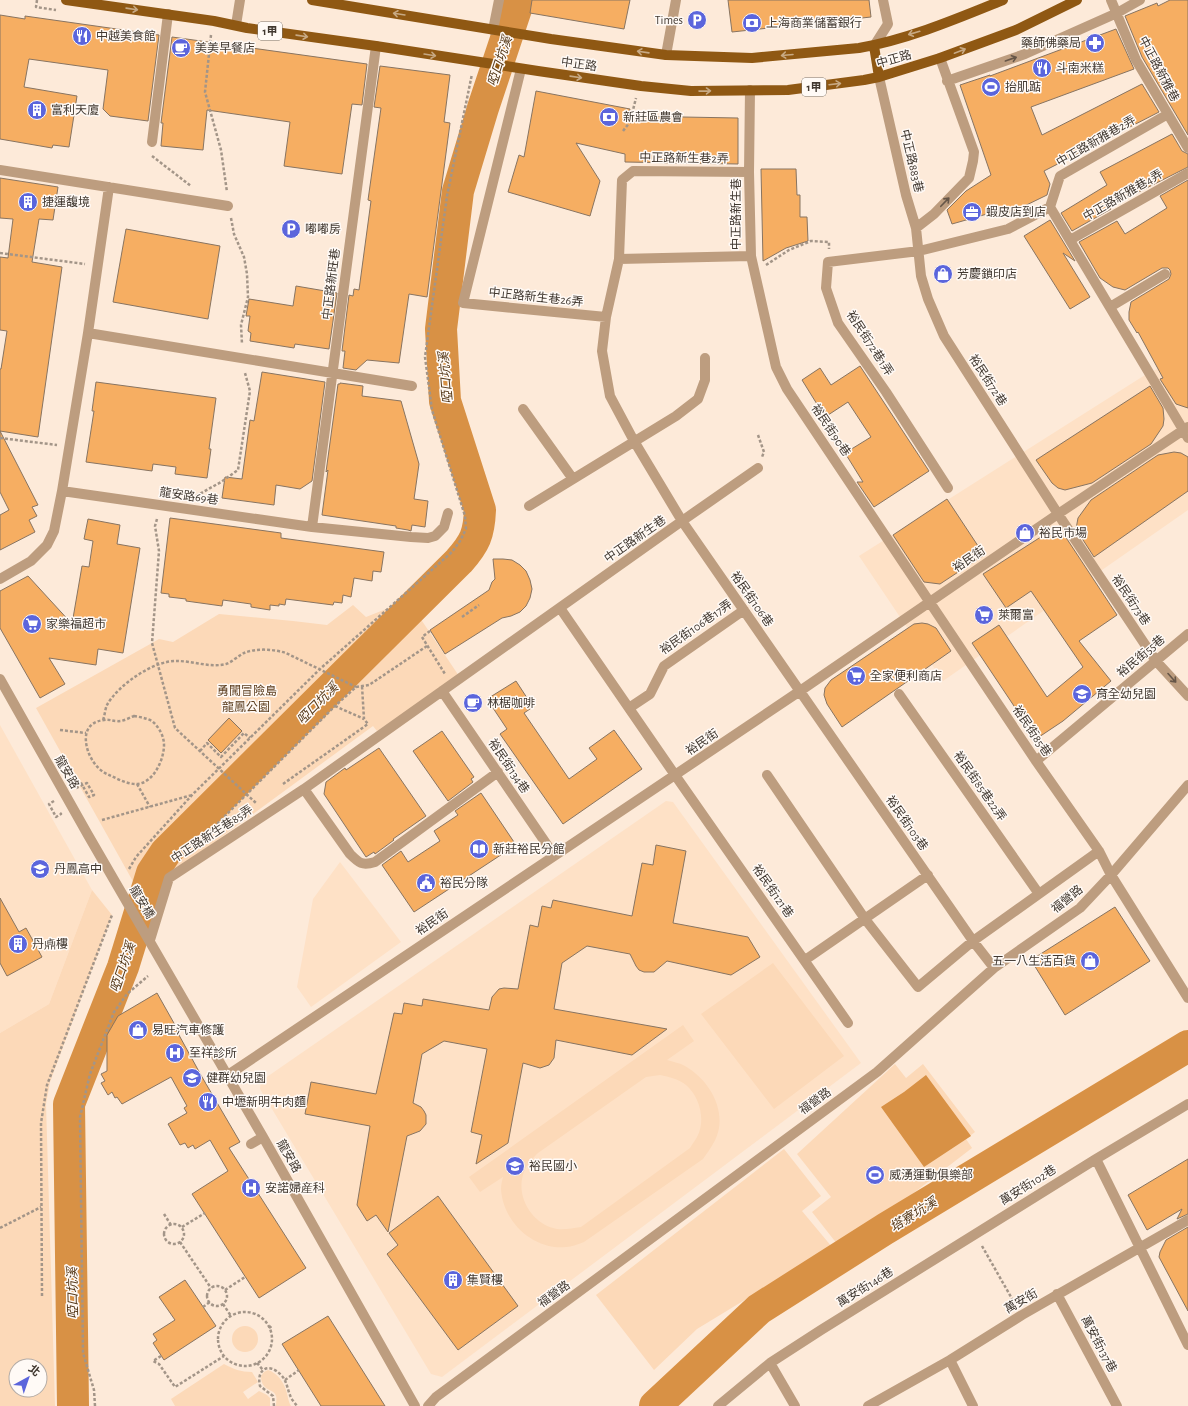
<svg xmlns="http://www.w3.org/2000/svg" width="1188" height="1406" font-family="'Alegreya Sans','Noto Sans TC',sans-serif">
<style>
.built{fill:#fee1c6}
.green{fill:#fcd9b8;fill-rule:evenodd}
.water{fill:#d89145}
.lines{fill:none;stroke-linecap:round;stroke-linejoin:round}
.river{stroke:#d89145;stroke-width:32}
.building{fill:#f6ae62;stroke:#887461}
.path{stroke:#a39588;stroke-width:2.5;stroke-dasharray:3 2;stroke-linecap:butt}
.minor{stroke:#bd9d7f;stroke-width:10}
.major{stroke:#8f5813;stroke-width:10}
.oneway{stroke:#c7a984}
.oneway2{stroke:#665648}
.labels{text-anchor:middle;stroke-width:3;stroke-linejoin:round;paint-order:stroke}
.shield{fill:#fffaf6;stroke:#7a726b;stroke-width:1}
.shield-label{font-size:11px;font-weight:bold;fill:#413830}
.poi-label{font-size:12px;fill:#413830;stroke:#fffaf6;text-anchor:start}
.street-label{font-size:12px;fill:#413830;stroke:#fffaf6}
.park-label{font-size:12px;fill:#5b3d1e;stroke:#fffaf6}
.water-label{font-size:13px;font-style:italic;fill:#563919;stroke:#fffaf6}
</style>
<rect width="100%" height="100%" fill="#fdead9"/>
<path class="built" d="M1188 354V510L943 681 859 556 1145 375Z
M0 725 92 890 49 1004 0 1033Z
M666 801 673 802 861 1063 442 1377 431 1374 260 1089 261 1081Z
M340 862 401 942 311 1007 297 987 313 899Z"/>
<path class="green" d="M353 605 366 617 386 609 416 612 459 676 377 731 373 726 167 877 169 862 227 805 213 792 151 854 135 885 36 708 152 643 159 639 173 642 219 614 293 621 327 625Z
M92 890 112 915 50 1082 46 1104 55 1406H0V1033L49 1004ZM16 1366H40V1390H16Z
M773 963 844 1056 774 1109 701 1014Z
M683 1025 694 1041 667 1060C673 1062 680 1063 685 1066 706 1078 723 1103 719 1128 717 1140 710 1149 703 1159L584 1242C578 1244 572 1247 566 1247 533 1250 503 1222 501 1189 501 1185 502 1181 503 1177L480 1192 469 1177ZM660 1075C669 1077 679 1079 686 1085 700 1097 706 1121 697 1137 695 1141 692 1144 690 1148L581 1227C573 1228 565 1230 557 1229 533 1225 516 1198 523 1175 525 1166 532 1159 538 1153L646 1077Z
M895 1064 906 1078 923 1064 975 1132 966 1139 972 1148 841 1249 812 1212 831 1197 797 1154Z
M784 1149 821 1196 802 1211 832 1247 697 1329 654 1370 596 1295Z
M232 1339a13 13 0 1 1 26 0a13 13 0 1 1-26 0Z
M224 1364C233 1369 241 1372 252 1372L258 1382 243 1392 248 1399 259 1391 267 1395 270 1398V1406H175L171 1399Z
M268 1370C277 1373 283 1381 286 1390 288 1396 288 1401 291 1406H276C276 1403 277 1398 276 1396 274 1388 261 1392 261 1376L264 1372Z"/>
<path class="water" d="M926 1075 971 1136 924 1167 881 1107 904 1092Z"/>
<g class="lines">
<path class="river" d="M73 1406 69 1104 123 967 152 873 166 852 459 561C475 543 479 534 480 510L445 401 441 329 458 191 483 108 519 0
M655 1406 759 1309 885 1229 1188 1046"/>
</g>
<path class="building" d="M532 0H630L624 29 530 13Z
M728 0H869L871 17 732 32Z
M1170 0H1188V135L1142 57 1125 16 1157 3 1158 6Z
M0 15 25 19V16L159 35 148 121 110 116 103 109 108 70 29 59 24 87 77 96 69 147 53 145 52 148 0 139Z
M1116 29 1134 69 1031 107 1042 135 1142 84 1159 112 1044 171 1050 184 1047 195 1010 213 1008 208 952 224 947 210 966 191 991 175 960 85 990 75V76Z
M172 37 367 64 362 105 352 104 342 174 284 166 290 122 207 110 203 150 161 146 163 123H161Z
M380 66 450 75 444 122 450 123 427 297 409 294 399 363 367 360 356 370 343 368 345 351H342L349 295 353 296 354 289 359 290 371 201 368 200 381 108 374 107Z
M536 91 630 109 628 116 738 118V164L625 162V154L576 143 600 181 590 216 508 192 519 155 524 157Z
M1172 134 1182 151 1188 154V167L1109 207 1111 209 1072 231 1061 213 1107 185 1100 172Z
M761 169H796L797 195H800V217H807L808 241 786 248 763 261Z
M0 178 58 187 53 220 39 219 32 262 62 267 38 437 0 431 38 505 32 507 37 516 29 520 35 532 0 550V515L9 510 0 492V369H1L7 331 0 330V257L8 258 13 219 0 218Z
M1188 180V408L1176 404 1160 379 1163 378 1138 332 1137 333 1129 320V312L1131 302 1169 279 1171 274 1170 270 1168 268H1162L1125 290 1113 287 1100 278 1079 242 1117 221 1125 234 1167 208 1160 196Z
M1050 220 1075 261 1063 253 1090 297 1070 309 1024 236Z
M126 229 220 246 208 319 113 302Z
M296 286 337 293 329 349 295 344 294 348 250 341 251 333 248 331 250 316H246L249 299 293 306Z
M860 366 929 471 874 507 857 482H863L845 453 871 437 848 402 825 417 802 380 820 368 831 385Z
M262 372 325 382 312 481 300 489 276 485 274 505 222 498 225 477 242 479 250 420 254 421Z
M96 382 216 398 209 449H211L207 478 175 474 176 467 153 464 152 471 86 462 94 411H92Z
M340 383 363 386 362 396 401 401 419 464 414 499 428 501 425 527 412 525 411 531 408 530 396 528V526L322 515 328 470 326 472 338 384H340Z
M1150 386 1163 408 1164 419 1163 426 1151 444 1092 483 1065 490 1058 488 1052 483 1036 460Z
M1174 452 1181 453 1188 457V491L1094 557 1076 529 1078 518 1091 500 1158 455Z
M947 499 984 555 940 584 924 582 893 535Z
M170 518 281 533V538L384 552 381 572 373 571 372 581 354 578 351 597 343 595 342 603 334 602 333 605 286 599 285 605 279 604V606L270 605V610L251 607V604L223 600 222 606 186 601V599L169 597V594L161 593Z
M88 519 120 525 117 544 140 548 123 653 98 649 96 665 49 658 65 684 40 698 0 628V591L28 576 72 624 82 566 89 567 93 541 84 539Z
M1055 532 1063 533 1117 615 1079 641 1111 681 1063 721 1036 739 972 643 999 625 1047 697 1083 667 1031 591 1006 608 983 574 1047 533Z
M493 559H503L512 560 520 565 526 571 530 580 532 589 530 598 526 606 520 612 511 616 502 618 445 654 430 630 489 590 492 582 495 579Z
M922 623 928 624 936 628 951 651 842 727 827 704 824 695 825 688 831 680 914 624Z
M516 681 533 707 524 713 569 779 597 759 589 748 614 730 642 769 563 824 500 734 507 729 487 699Z
M229 718 242 731 221 753 208 740Z
M442 731 474 777 471 779 473 782 448 801 413 751Z
M379 748 426 816 393 839 394 840 375 854 374 852 366 857 324 794 326 782 345 768 346 770Z
M481 793 516 845 414 912 382 865 401 851 408 862 440 841 434 831 458 815 455 811Z
M656 845 686 851 673 923 748 937 760 957 731 975 667 961 654 972H644L639 970 636 966 630 954 587 946 562 963 554 1009 667 1029 632 1055 556 1040 554 1058 549 1065 540 1068 523 1063 508 1143 476 1164 482 1135 471 1132 487 1049 444 1041 422 1054 413 1103 421 1107 424 1111 426 1115V1124L420 1131 407 1136 388 1232 376 1215 367 1221 357 1205 370 1126 305 1114 311 1082 376 1094 394 1013 402 1014 404 1003 422 1006 423 999 489 1010 492 997 499 989 504 988 518 989 530 925 538 927 542 906 551 908 553 900 632 916 642 863 653 865Z
M0 898 19 932 26 928 42 957 7 976 0 963Z
M1115 907 1150 961 1065 1015 1031 960Z
M157 993 175 1025 174 1026 202 1077 240 1142 229 1148 306 1268 259 1298 192 1194 228 1171 210 1140 195 1149 193 1145 188 1148 185 1143 180 1145 168 1124 187 1113 184 1108 187 1106 171 1077 122 1104 117 1097 115 1098 112 1092 108 1095 101 1083 105 1081 101 1074 107 1071V1035L118 1016Z
M1188 1159V1214L1177 1219 1182 1209 1147 1230 1128 1195Z
M438 1196 518 1306 458 1350 387 1254 398 1245 389 1233Z
M1188 1227V1311L1159 1257 1160 1252 1166 1240Z
M185 1280 216 1326 164 1360 153 1343 157 1340 153 1334 175 1320 159 1297Z
M328 1316 385 1406H321L282 1344Z"/>
<g class="lines">
<path class="path" d="M37 0 36 7 56 10
M211 35 205 92 221 150 227 192
M623 131 630 122 636 98
M152 156 191 186
M231 218 234 234 244 257 247 274 248 297 241 325 242 344
M0 253 85 264
M766 265 789 250 811 241 829 242V249
M758 435 764 452 762 457
M0 438 57 445
M196 496 221 482 238 470 250 391 245 373
M157 519 155 526 159 551 152 643 175 728 256 803 257 802
M462 617 479 605
M430 631 422 637 445 674
M335 706 364 719
M134 716C140 717 146 718 152 721 159 727 164 736 164 745 164 760 153 784 136 784 126 784 116 778 107 774 98 770 91 760 88 751 83 736 86 722 104 720 109 719 112 721 117 721 122 722 129 718 134 716Z
M103 720C105 715 105 709 107 705 118 685 154 660 177 661 193 661 210 668 226 664 232 662 238 656 244 653 256 648 273 649 286 653L356 687
M60 730 86 733
M200 751 207 743 221 757 244 733 250 738
M137 784 150 807
M283 784 368 724 364 719 362 686
M76 788 87 783 94 795 89 797 80 781
M54 801 49 804 56 817 61 814 60 813
M102 820 192 795
M203 838 335 706 356 687 369 685 427 646
M129 869 136 857 192 795 320 669 452 552 460 541 466 529 465 516 432 410 425 357 447 196 472 74
M164 1214 171 1225
M164 1234a10 10 0 1 1 20 0a10 10 0 1 1-20 0Z
M182 1227 205 1213
M0 1228 41 1207
M180 1242 211 1288
M982 1246 1015 1304
M207 1296a10 10 0 1 1 20 0a10 10 0 1 1-20 0Z
M225 1290 245 1277
M42 1296 41 1123 47 1085 112 915
M223 1304 231 1316
M203 1307 210 1302
M218 1339a27 27 0 1 1 54 0a27 27 0 1 1-54 0Z
M269 1328 273 1325
M161 1356 153 1361 159 1364 175 1387 224 1356
M257 1363 263 1370
M285 1380 299 1370
M95 1406 94 1390 83 1353 80 1117 90 1074 114 1012 127 994 148 976
M274 1406 273 1396 260 1386C256 1369 269 1362 281 1375 287 1381 287 1388 290 1395 291 1399 295 1403 297 1406"/>
<path class="minor" d="M1111 0 1136 60 1188 148
M236 25 240 0
M493 30 499 0
M874 46 888 24 883 0
M666 55 676 0
M521 69 463 303 606 317
M879 77 906 195 916 228 921 276 928 299 944 336 1058 514 1156 661 1188 696
M947 81 1025 54 1117 13 1140 0
M152 142 168 14
M0 170 228 206
M1050 207 1188 438
M916 228 934 214 969 178 973 161 974 152 940 58
M1070 240 1188 173
M751 256 776 367 787 389 1036 761 1099 851 1111 875 1188 998
M619 259 751 256 749 172 750 90
M1110 307 1165 274
M88 333 412 386
M523 409 573 479
M758 468 682 521 973 941 994 968
M948 488 886 392 838 323 826 288 828 262 919 251 1008 229 1050 207 1060 176 1168 114
M62 491 312 527 411 537 428 538 435 536 444 527 448 513
M529 506 676 416 698 399 705 380V358
M312 527 376 46
M0 579 31 561 47 545 54 531 62 491 88 333 109 187
M560 608 675 775 848 1023
M0 679 88 835 263 1137 415 1406
M442 691 554 855
M899 694 1039 894
M629 708 650 694 664 666 744 610
M1036 761 1188 634
M767 775 865 919 918 987 973 941 1099 851
M304 789 350 854C359 863 362 866 375 862L498 772
M150 940 169 878 304 789 682 521 634 441 610 396 602 351 606 317 619 259 622 180 633 171 749 172
M805 960 928 875
M228 1075 800 691 1058 514 1188 427
M251 1144 263 1137
M1096 1159 1188 1345
M1057 1294 1117 1406
M950 1360 973 1406
M770 1363 795 1406
M428 1406 436 1397 877 1072 994 968 1080 908 1111 875 1188 785
M718 1406 770 1363 821 1330 1096 1159 1188 1104
M868 1406 950 1360 1022 1315 1188 1220"/>
<path class="major" d="M66 0 214 21 247 28 376 46 538 71 641 86 691 91 788 90 864 80 879 77 940 58 1016 30 1077 0
M312 0 551 39 666 55 752 58 859 48C909 39 956 19 1003 0
M874 46 879 77"/>
</g>
<defs><path id="oneway-shaft" d="M-6 0H5M1.5-3L5.5 0L1.5 3" fill="none" stroke-width="1.6" stroke-linecap="round" stroke-linejoin="round"/></defs>
<g class="oneway">
<use href="#oneway-shaft" transform="translate(132 9) rotate(8)"/>
<use href="#oneway-shaft" transform="translate(399 14) rotate(-171)"/>
<use href="#oneway-shaft" transform="translate(914 33) rotate(164)"/>
<use href="#oneway-shaft" transform="translate(302 36) rotate(8)"/>
<use href="#oneway-shaft" transform="translate(960 51) rotate(-21)"/>
<use href="#oneway-shaft" transform="translate(643 52) rotate(-172)"/>
<use href="#oneway-shaft" transform="translate(430 55) rotate(9)"/>
<use href="#oneway-shaft" transform="translate(787 55) rotate(175)"/>
<use href="#oneway-shaft" transform="translate(576 77) rotate(8)"/>
<use href="#oneway-shaft" transform="translate(835 84) rotate(-7)"/>
<use href="#oneway-shaft" transform="translate(705 91) rotate(-1)"/>
</g>
<g class="oneway2">
<use href="#oneway-shaft" transform="translate(1011 59) rotate(-19)"/>
<use href="#oneway-shaft" transform="translate(945 202) rotate(-46)"/>
<use href="#oneway-shaft" transform="translate(1172 678) rotate(48)"/>
</g>
<defs>
<g id="parking-disc" transform="scale(1)"><circle r="9.5" fill="#5b65dc" stroke="#fffaf6"/><path d="M-3.5-5.5H1a3.5 3.5 0 0 1 0 7H-1V5.5H-3.5ZM-1-3.4V-.6H.8a1.4 1.4 0 0 0 0-2.8Z" fill="#fff"/></g>
<g id="bank-disc" transform="scale(1)"><circle r="9.5" fill="#5b65dc" stroke="#fffaf6"/><path d="M-6-4H6V4H-6ZM0-2.3a2.3 2.3 0 1 0 0 4.6a2.3 2.3 0 1 0 0-4.6Z" fill="#fff"/></g>
<g id="restaurant-disc" transform="scale(1)"><circle r="9.5" fill="#5b65dc" stroke="#fffaf6"/><path d="M-5-6h1v4h1v-4h1v4h1v-4h1v5L-1.5 .5V6h-2V.5L-5-1ZM5-6V6H3V1.5H1.5Q1.5-4 5-6Z" fill="#fff"/></g>
<g id="pharmacy-disc" transform="scale(1)"><circle r="9.5" fill="#5b65dc" stroke="#fffaf6"/><path d="M-2-6h4v4h4v4h-4v4h-4v-4h-4v-4h4Z" fill="#fff"/></g>
<g id="cafe-disc" transform="scale(1)"><circle r="9.5" fill="#5b65dc" stroke="#fffaf6"/><path d="M-5.5-4.5H6V0H3Q3 3.5 0 3.5H-2.5Q-5.5 3.5-5.5 0ZM3-3.2v2h1.7v-2ZM-6 4.5H4V6H-6Z" fill="#fff"/></g>
<g id="stadium-disc" transform="scale(1)"><circle r="9.5" fill="#5b65dc" stroke="#fffaf6"/><path d="M0-5a6.5 5 0 1 0 0 10a6.5 5 0 1 0 0-10ZM-3.5-1.8h7v3.6h-7Z" fill="#fff"/></g>
<g id="building-disc" transform="scale(1)"><circle r="9.5" fill="#5b65dc" stroke="#fffaf6"/><path d="M-4-6H4V6H1V3H-1V6H-4ZM-2.5-4.3h1.7v1.8h-1.7ZM.8-4.3h1.7v1.8H.8ZM-2.5-1h1.7V.8h-1.7ZM.8-1h1.7V.8H.8Z" fill="#fff"/></g>
<g id="office-disc" transform="scale(1)"><circle r="9.5" fill="#5b65dc" stroke="#fffaf6"/><path d="M-6-3h4V-5.5h4V-3h4V5H-6ZM-1-4.5V-3h2v-1.5ZM-6 0V1H6V0Z" fill="#fff"/></g>
<g id="shop-disc" transform="scale(1)"><circle r="9.5" fill="#5b65dc" stroke="#fffaf6"/><path d="M-5-2.5h2.3a2.7 3.5 0 0 1 5.4 0H5L5.5 6h-11ZM-1.5-2.5h3a1.5 2.3 0 0 0-3 0Z" fill="#fff"/></g>
<g id="supermarket-disc" transform="scale(1)"><circle r="9.5" fill="#5b65dc" stroke="#fffaf6"/><path d="M-6-5.5h2.5l.6 2H6L4.5 2H-2.5L-4.4-4H-6ZM-1.5 3.2a1.3 1.3 0 1 0 .1 0ZM3 3.2a1.3 1.3 0 1 0 .1 0Z" fill="#fff"/></g>
<g id="school-disc" transform="scale(1)"><circle r="9.5" fill="#5b65dc" stroke="#fffaf6"/><path d="M0-5L7-2L0 1L-7-2ZM-4 1L0 2.5L4 1V4Q0 6-4 4Z" fill="#fff"/></g>
<g id="library-disc" transform="scale(1)"><circle r="9.5" fill="#5b65dc" stroke="#fffaf6"/><path d="M-6-4Q-3-5.5-.7-3.5V5Q-3 3-6 4ZM6-4Q3-5.5 .7-3.5V5Q3 3 6 4Z" fill="#fff"/></g>
<g id="civic-disc" transform="scale(1)"><circle r="9.5" fill="#5b65dc" stroke="#fffaf6"/><path d="M-.6-6.5H3V-4.5H.6V-3L4-1V1h2V6H-6V1h2V-1L-.6-3ZM-1.2 2.5V6h2.4V2.5Z" fill="#fff"/></g>
<g id="hospital-disc" transform="scale(1)"><circle r="9.5" fill="#5b65dc" stroke="#fffaf6"/><path d="M-5-5h3v3.5h4V-5h3V5h-3V1.5h-4V5h-3Z" fill="#fff"/></g>
</defs>
<g fill-rule="evenodd">
<use href="#parking-disc" x="697" y="20"/>
<use href="#bank-disc" x="752" y="23"/>
<use href="#restaurant-disc" x="82" y="36"/>
<use href="#pharmacy-disc" x="1095" y="43"/>
<use href="#cafe-disc" x="181" y="48"/>
<use href="#restaurant-disc" x="1042" y="68"/>
<use href="#stadium-disc" x="991" y="87"/>
<use href="#building-disc" x="37" y="110"/>
<use href="#bank-disc" x="609" y="117"/>
<use href="#building-disc" x="28" y="202"/>
<use href="#office-disc" x="972" y="212"/>
<use href="#parking-disc" x="291" y="229"/>
<use href="#shop-disc" x="943" y="274"/>
<use href="#shop-disc" x="1025" y="533"/>
<use href="#supermarket-disc" x="984" y="615"/>
<use href="#supermarket-disc" x="32" y="624"/>
<use href="#supermarket-disc" x="856" y="676"/>
<use href="#school-disc" x="1082" y="694"/>
<use href="#cafe-disc" x="473" y="703"/>
<use href="#library-disc" x="479" y="849"/>
<use href="#school-disc" x="40" y="869"/>
<use href="#civic-disc" x="426" y="883"/>
<use href="#building-disc" x="18" y="944"/>
<use href="#shop-disc" x="1090" y="961"/>
<use href="#shop-disc" x="138" y="1030"/>
<use href="#hospital-disc" x="175" y="1053"/>
<use href="#school-disc" x="192" y="1078"/>
<use href="#restaurant-disc" x="208" y="1102"/>
<use href="#school-disc" x="515" y="1166"/>
<use href="#stadium-disc" x="875" y="1175"/>
<use href="#hospital-disc" x="251" y="1188"/>
<use href="#building-disc" x="453" y="1280"/>
</g>
<g class="labels">
<g class="shield">
<rect x="258" y="22" width="24" height="18" rx="3"/>
<rect x="802" y="78" width="24" height="18" rx="3"/>
</g>
<g class="shield-label">
<text x="270" y="35">1甲</text>
<text x="814" y="91">1甲</text>
</g>
<g class="poi-label">
<text x="683" y="24" text-anchor="end">Times</text>
<text x="766" y="27">上海商業儲蓄銀行</text>
<text x="96" y="40">中越美食館</text>
<text x="1081" y="47" text-anchor="end">藥師佛藥局</text>
<text x="195" y="52">美美早餐店</text>
<text x="1056" y="72">斗南米糕</text>
<text x="1005" y="91">抬肌踮</text>
<text x="51" y="114">富利天廈</text>
<text x="623" y="121">新莊區農會</text>
<text x="42" y="206">捷運馥境</text>
<text x="986" y="216">蝦皮店到店</text>
<text x="305" y="233">嘟嘟房</text>
<text x="957" y="278">芳慶鎖印店</text>
<text x="1039" y="537">裕民市場</text>
<text x="998" y="619">萊爾富</text>
<text x="46" y="628">家樂福超市</text>
<text x="870" y="680">全家便利商店</text>
<text x="1096" y="698">育全幼兒園</text>
<text x="487" y="707">林椐咖啡</text>
<text x="493" y="853">新莊裕民分館</text>
<text x="54" y="873">丹鳳高中</text>
<text x="440" y="887">裕民分隊</text>
<text x="32" y="948">丹鼑樓</text>
<text x="1076" y="965" text-anchor="end">五一八生活百貨</text>
<text x="152" y="1034">易旺汽車修護</text>
<text x="189" y="1057">至祥診所</text>
<text x="206" y="1082">健群幼兒園</text>
<text x="222" y="1106">中壢新明牛肉麵</text>
<text x="529" y="1170">裕民國小</text>
<text x="889" y="1179">威湧運動俱樂部</text>
<text x="265" y="1192">安諾婦産科</text>
<text x="467" y="1284">集賢樓</text>
</g>
<g class="street-label">
<text transform="translate(894 59) rotate(-16)" y="4">中正路</text>
<text transform="translate(579 64) rotate(8)" y="4">中正路</text>
<text transform="translate(1159 69) rotate(62)" y="4">中正路新雅巷</text>
<text transform="translate(1096 141) rotate(-30)" y="4">中正路新雅巷2弄</text>
<text transform="translate(684 158) rotate(1)" y="4">中正路新生巷2弄</text>
<text transform="translate(912 161) rotate(77)" y="4">中正路883巷</text>
<text transform="translate(1123 195) rotate(-30)" y="4">中正路新雅巷4弄</text>
<text transform="translate(736 214) rotate(-90)" y="4">中正路新生巷</text>
<text transform="translate(331 284) rotate(-83)" y="4">中正路新旺巷</text>
<text transform="translate(536 297) rotate(6)" y="4">中正路新生巷26弄</text>
<text transform="translate(870 343) rotate(57)" y="4">裕民街72巷1弄</text>
<text transform="translate(988 380) rotate(57)" y="4">裕民街72巷</text>
<text transform="translate(831 430) rotate(56)" y="4">裕民街90巷</text>
<text transform="translate(189 496) rotate(8)" y="4">龍安路69巷</text>
<text transform="translate(635 539) rotate(-35)" y="4">中正路新生巷</text>
<text transform="translate(969 559) rotate(-34)" y="4">裕民街</text>
<text transform="translate(752 599) rotate(55)" y="4">裕民街106巷</text>
<text transform="translate(1131 600) rotate(56)" y="4">裕民街73巷</text>
<text transform="translate(696 627) rotate(-35)" y="4">裕民街106巷17弄</text>
<text transform="translate(1141 656) rotate(-40)" y="4">裕民街55巷</text>
<text transform="translate(1032 731) rotate(56)" y="4">裕民街85巷</text>
<text transform="translate(702 742) rotate(-34)" y="4">裕民街</text>
<text transform="translate(509 766) rotate(56)" y="4">裕民街134巷</text>
<text transform="translate(67 772) rotate(60)" y="4">龍安路</text>
<text transform="translate(980 786) rotate(55)" y="4">裕民街85巷22弄</text>
<text transform="translate(907 823) rotate(55)" y="4">裕民街103巷</text>
<text transform="translate(212 834) rotate(-33)" y="4">中正路新生巷85弄</text>
<text transform="translate(773 891) rotate(55)" y="4">裕民街121巷</text>
<text transform="translate(1067 899) rotate(-39)" y="4">福營路</text>
<text transform="translate(142 902) rotate(59)" y="4">龍安橋</text>
<text transform="translate(432 922) rotate(-34)" y="4">裕民街</text>
<text transform="translate(815 1101) rotate(-36)" y="4">福營路</text>
<text transform="translate(289 1156) rotate(60)" y="4">龍安路</text>
<text transform="translate(1028 1185) rotate(-32)" y="4">萬安街102巷</text>
<text transform="translate(865 1287) rotate(-32)" y="4">萬安街146巷</text>
<text transform="translate(554 1294) rotate(-36)" y="4">福營路</text>
<text transform="translate(1021 1301) rotate(-30)" y="4">萬安街</text>
<text transform="translate(1099 1344) rotate(62)" y="4">萬安街137巷</text>
</g>
<g class="park-label">
<text x="247" y="695">勇闖冒險島</text>
<text x="246" y="711">龍鳳公園</text>
</g>
<g class="water-label">
<text transform="translate(499 61) rotate(-72)" y="5">啞口坑溪</text>
<text transform="translate(445 378) rotate(-95)" y="5">啞口坑溪</text>
<text transform="translate(317 703) rotate(-45)" y="5">啞口坑溪</text>
<text transform="translate(122 967) rotate(-71)" y="5">啞口坑溪</text>
<text transform="translate(913 1214) rotate(-32)" y="5">塔寮坑溪</text>
<text transform="translate(72 1293) rotate(-91)" y="5">啞口坑溪</text>
</g>
</g>
<g transform="translate(28 1378) rotate(40)"><circle r="19" fill="#fffaf6" stroke="#b3aca7"/>
<path d="M0-3L7 15L0 10L-7 15Z" fill="#5b65dc"/>
<text y="-6" font-size="11" font-weight="bold" text-anchor="middle" fill="#413830">北</text>
</g>
</svg>
